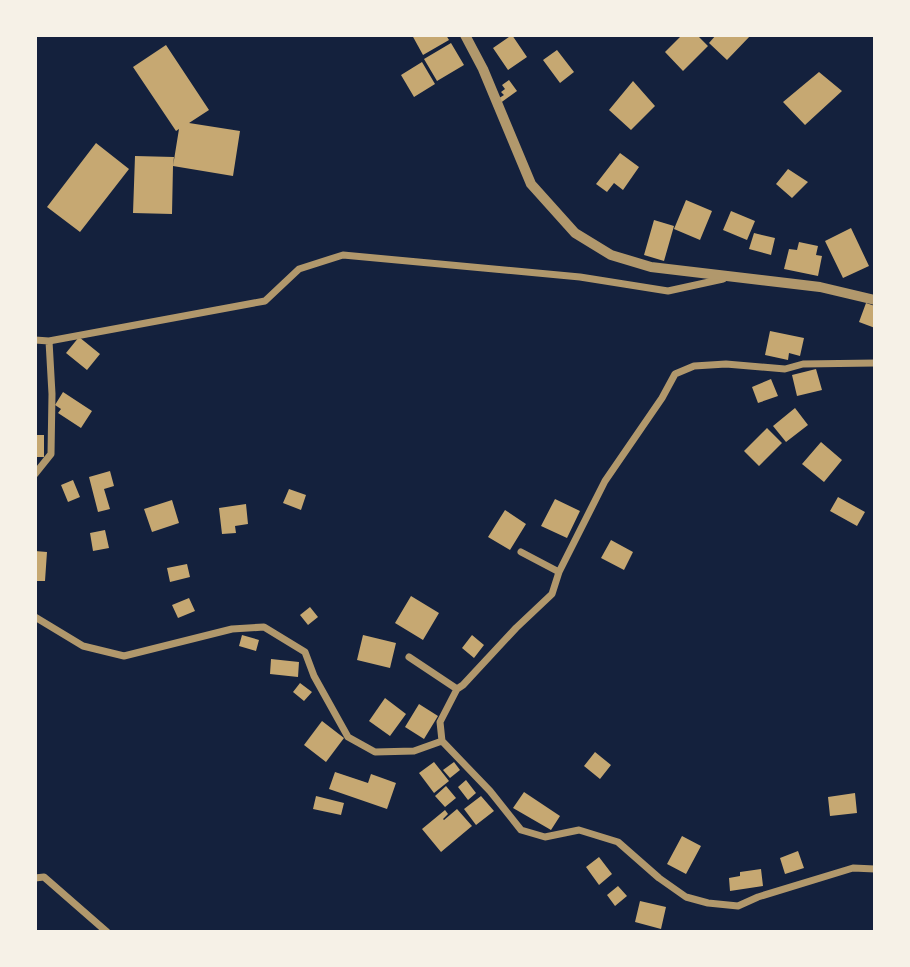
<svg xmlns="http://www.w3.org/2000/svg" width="910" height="967" font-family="'Roboto Condensed',sans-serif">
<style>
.building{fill:#c6a872}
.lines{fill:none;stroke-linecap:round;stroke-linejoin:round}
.minor{stroke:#b1986c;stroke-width:7}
.tertiary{stroke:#b1986c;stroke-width:10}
</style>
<rect width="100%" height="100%" fill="#14213d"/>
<path class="building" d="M412 35H446L449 40 423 55Z
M512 35 527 57 508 70 493 48Z
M682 35H697L708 46 683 71 665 52Z
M716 35H751L727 60 709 43Z
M451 43 464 65 437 81 424 59Z
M166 45 209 110 189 123 240 131 233 176 173 166 172 214 133 213 135 156 174 157 173 166 179 129 176 131 133 67Z
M557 50 574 72 560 83 543 60Z
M422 62 435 84 414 97 401 75Z
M819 72 842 91 805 125 783 102Z
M509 80 517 91 499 104 496 100 504 95 501 92 505 89 502 85Z
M633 81 655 106 631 130 609 110Z
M96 143 129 169 80 232 47 207Z
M620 153 639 167 623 190 614 183 607 192 596 184Z
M788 169 808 182 792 198 776 184Z
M686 200 712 211 700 240 674 229Z
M731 211 755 221 747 240 723 230Z
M654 220 674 226 664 261 644 255Z
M851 228 869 266 843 278 825 241Z
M754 233 775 238 771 255 749 249Z
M799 242 818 246 816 255 822 256 818 276 784 269 789 249 797 250Z
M866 303 875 306V328L859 322Z
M770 331 804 338 800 356 789 353 788 360 765 355Z
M79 337 100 354 87 370 66 353Z
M816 369 822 390 797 396 792 375Z
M771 379 778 396 758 403 752 387Z
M63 392 92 411 81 428 58 413 61 409 55 405Z
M795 408 808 425 786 442 773 426Z
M767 428 782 443 759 466 744 451Z
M35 435H44V457H35Z
M821 442 842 460 824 482 802 464Z
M110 471 114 486 104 489 110 509 98 512 89 477Z
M73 480 80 497 68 502 61 485Z
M289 489 306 495 301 510 283 503Z
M838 497 865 512 857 526 830 511Z
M555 499 580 511 567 538 541 526Z
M172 500 179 523 152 532 144 509Z
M246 504 248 524 235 526 236 533 222 534 219 508Z
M505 510 526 524 510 550 488 537Z
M105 530 109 548 93 551 90 533Z
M611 540 633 552 624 570 601 558Z
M35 551 47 552 45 581H35Z
M187 564 190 577 170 582 167 568Z
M411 596 439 613 423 640 395 623Z
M189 598 195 611 178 618 172 605Z
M310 607 318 617 308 625 300 615Z
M242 635 259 640 256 651 239 646Z
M363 635 396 643 390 668 357 660Z
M472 635 484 645 474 658 462 648Z
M271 659 299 662 298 677 270 674Z
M300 683 312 692 304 701 293 692Z
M385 698 406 714 390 736 369 721Z
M419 704 438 716 424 739 405 727Z
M322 721 344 738 326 762 304 745Z
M595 752 611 765 600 779 584 766Z
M434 762 449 781 434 793 419 773Z
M454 762 460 770 450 778 443 770Z
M335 772 368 783 371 774 396 783 387 809 329 789Z
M466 780 476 793 468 800 458 787Z
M446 786 456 798 445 807 435 796Z
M524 792 560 816 551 830 513 808Z
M855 793 857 813 830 816 828 797Z
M316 796 344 803 341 815 313 809Z
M481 796 494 811 476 825 464 809Z
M457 809 472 826 441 852 422 829 445 810 448 814 443 819 444 820Z
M682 836 701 846 686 874 667 864Z
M798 851 804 868 785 874 780 858Z
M599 857 612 874 599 885 586 867Z
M761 869 763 886 730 891 729 878 740 876V872Z
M618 886 627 896 615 906 607 895Z
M640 901 666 907 661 929 635 922Z"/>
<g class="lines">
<path class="minor" d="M35 340 49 341 265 301 299 269 343 255 580 277 668 291 723 279
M875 363 803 364 785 369 726 364 694 366 675 374 662 398 605 481 559 572 552 594 516 628 463 685 457 689 440 722 442 741 490 791 521 830 545 837 579 830 618 842 659 878 686 897 708 903 738 906 758 897 853 868 875 869
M35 474 51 454 52 394 49 341
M521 552 559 572
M35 617 83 646 124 656 232 629 264 627 305 652 314 676 348 737 375 752 414 751 442 741
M409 657 457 689
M35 878 44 877 107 932"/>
<path class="tertiary" d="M465 35 483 69 531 184 575 233 611 255 651 267 820 287 875 300"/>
</g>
<rect width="910" height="967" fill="none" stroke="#f6f1e7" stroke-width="74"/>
</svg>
